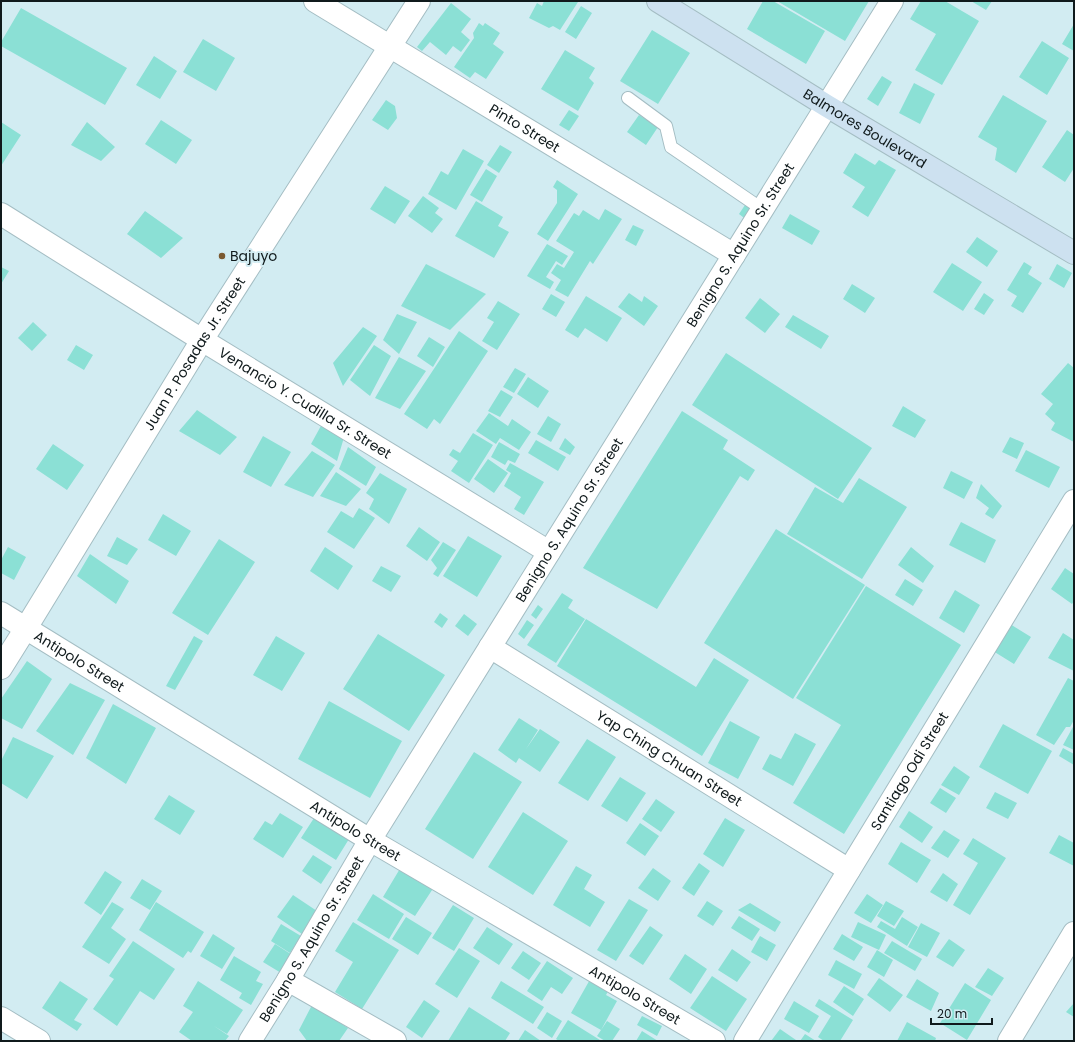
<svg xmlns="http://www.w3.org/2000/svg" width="1075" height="1042" font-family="Poppins,sans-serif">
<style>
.building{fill:#8be0d5}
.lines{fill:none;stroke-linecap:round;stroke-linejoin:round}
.service-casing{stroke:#a4bdc3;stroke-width:14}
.minor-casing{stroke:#a4bdc3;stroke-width:24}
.tertiary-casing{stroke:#a4bdc3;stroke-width:24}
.secondary-casing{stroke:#a4bdc3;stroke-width:24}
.service{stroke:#fff;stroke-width:12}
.minor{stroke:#fff;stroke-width:22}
.tertiary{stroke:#fff;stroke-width:22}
.secondary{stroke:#cde1f0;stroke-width:22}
.poi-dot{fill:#7a5930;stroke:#d2ecf2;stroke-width:1.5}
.labels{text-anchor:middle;stroke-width:4;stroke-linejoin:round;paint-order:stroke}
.street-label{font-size:14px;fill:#101a1c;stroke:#d2ecf2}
.poi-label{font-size:14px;fill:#101a1c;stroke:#d2ecf2;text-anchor:start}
</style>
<rect width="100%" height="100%" fill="#d2ecf2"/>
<path class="building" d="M544 1H577L578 2 560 30 553 26 549 28 529 18 537 3 542 6Z
M763 1H773L825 31 806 64 747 29Z
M777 1H869L845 41Z
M921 1H945L979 21 942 85 915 70 936 34 910 19Z
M971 1H992L986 10Z
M451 3 471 19 461 32 470 40 461 52 453 46 446 55 430 42 422 51 417 47Z
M581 6 592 13 576 39 565 32Z
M21 8 127 68 105 105 1 46V42Z
M479 23 483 26 485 23 500 33 493 44 504 52 486 79 475 72 470 78 454 67 474 38 473 33Z
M1074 24V51L1062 44Z
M652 30 690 53 658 104 620 81Z
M203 39 235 58 216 91 183 72Z
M1042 41 1069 58 1047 95 1019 77Z
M565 50 595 68 589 78 594 83 578 111 541 89Z
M154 56 177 71 160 99 136 85Z
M882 76 892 82 878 106 867 99Z
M914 83 935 94 920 124 899 113Z
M1003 95 1047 121 1016 173 995 160 997 148 978 137Z
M386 100 395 106 397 118 388 130 372 120Z
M569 110 579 116 569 131 559 125Z
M639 115 658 127 646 145 627 132Z
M161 120 192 140 176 164 145 144Z
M1 122 21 135 1 166Z
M87 122 115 147 101 161 71 145Z
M1067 130 1074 135V168L1065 182 1042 167Z
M500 145 512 152 499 173 487 165Z
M463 149 484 161 456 210 428 194 441 171 448 175Z
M855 153 875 165 879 160 896 170 868 217 852 207 865 187 843 173Z
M486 169 497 176 482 202 470 195Z
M557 180 578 194 548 241 537 234 557 203V190L553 187Z
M385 186 410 201 395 224 370 209Z
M423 196 439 208 435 213 443 219 432 233 408 216Z
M476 201 503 217 498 226 509 232 494 258 455 236Z
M745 205 755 210 748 221 739 214Z
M605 209 622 219 593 264 590 261 568 297 555 290 561 280 551 273 557 264 564 268 574 252 556 241 574 213 579 216 583 210 599 220Z
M145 211 183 238 161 258 127 234Z
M790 214 820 231 812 245 782 228Z
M633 225 644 230 636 246 625 240Z
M977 237 998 251 987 267 966 252Z
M547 244 568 256 562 265 556 261 546 277 554 282 550 289 527 276Z
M1024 262 1032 267 1028 274 1042 283 1023 313 1011 306 1017 296 1007 290Z
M952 263 982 282 963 311 933 292Z
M426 264 486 294 450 330 401 306Z
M1057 264 1072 273 1064 288 1049 279Z
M1 267 9 271 1 284Z
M852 284 875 298 865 313 843 299Z
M629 293 642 302 644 296 658 306 644 326 618 307Z
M984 293 994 300 984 315 974 309Z
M551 294 565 302 556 317 542 309Z
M586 296 622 318 607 342 585 328 578 338 565 330Z
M760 298 780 314 765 333 745 318Z
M498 301 520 314 497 350 482 341 494 322 487 318Z
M397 314 417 322 399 354 383 340Z
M793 315 829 336 821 349 785 327Z
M33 322 47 335 32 351 18 338Z
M363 327 377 336 343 386 333 363Z
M459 331 488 351 440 424 434 419 427 429 404 414Z
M429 337 445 347 433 367 417 356Z
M76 345 93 355 84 370 67 360Z
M374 345 391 356 370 396 350 380Z
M726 353 872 448 838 499 692 405Z
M399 357 426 371 400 409 375 398Z
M1068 363 1074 368V442L1051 430 1055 423 1045 414 1053 404 1041 394Z
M515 368 526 374 514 393 503 387Z
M528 377 549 391 538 408 517 394Z
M501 390 513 397 500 417 488 411Z
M903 406 926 420 915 438 892 426Z
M197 410 237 437 220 455 179 431Z
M682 411 728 440 723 449 755 470 748 481 740 476 657 609 583 568Z
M489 413 508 426 512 419 531 432 519 450 500 438 496 444 476 431Z
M548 416 561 424 551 442 537 434Z
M322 424 345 434 337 461 311 444Z
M473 433 493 445 469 483 451 471 458 461 449 455 453 449 460 453Z
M263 436 291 452 271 487 243 472Z
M1010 437 1024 443 1017 459 1002 452Z
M565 438 575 447 570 455 559 449Z
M536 440 566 457 558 471 528 453Z
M499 442 520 454 515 463 508 460 505 465 491 457Z
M53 444 84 465 67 490 36 469Z
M348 447 376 467 366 486 339 469Z
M1026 450 1060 467 1049 488 1015 471Z
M312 451 335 465 313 497 284 485Z
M488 459 508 473 494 493 474 479Z
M510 463 544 482 524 515 514 509 521 497 504 486 511 473 506 470Z
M951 471 973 482 964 499 943 488Z
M336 472 361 489 346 506 320 496Z
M380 473 407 489 389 524 369 509 374 499 366 493Z
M859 478 907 507 862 579 787 534 815 487 843 503Z
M981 484 1002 506 993 519 985 514 989 508 976 498Z
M359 508 375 518 354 549 327 532 341 511 353 518Z
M163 514 191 531 176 556 148 540Z
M961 522 996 540 985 563 949 545Z
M419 527 440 542 427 561 406 546Z
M776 529 865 585 793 699 704 643Z
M468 536 502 556 477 597 443 576Z
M117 537 138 549 127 565 107 556Z
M219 539 255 562 208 635 172 613Z
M443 542 456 550 438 577 433 574 437 568 431 560Z
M8 547 26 557 14 580 1 573V560Z
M325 547 353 566 338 590 310 571Z
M911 547 934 566 923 583 898 565Z
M90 554 129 581 116 604 77 576Z
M381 566 401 576 391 592 372 581Z
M1065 568 1074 574V601L1072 604 1051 589Z
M905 579 923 590 913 606 895 595Z
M866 586 961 645 844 834 793 803 841 725 796 698Z
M955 590 980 605 964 633 939 618Z
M562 593 573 600 568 608 585 619 556 663 527 645Z
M538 605 543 609 536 619 531 615Z
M440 613 448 619 442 628 434 622Z
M464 614 477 624 468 636 455 626Z
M586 619 696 687 714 658 749 680 702 756 557 666Z
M527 620 534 625 524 639 518 634Z
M1010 624 1031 637 1014 664 993 651Z
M1063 633 1074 640V671L1048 658Z
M378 634 445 675 409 731 343 689Z
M194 636 203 641 175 690 166 686Z
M276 636 305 653 282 691 253 675Z
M27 661 52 679 22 729 1 718V699Z
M1068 678 1074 681V720L1070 727H1066L1054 745 1036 735Z
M70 683 105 700 73 755 36 731Z
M329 701 402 741 370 798 298 759Z
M113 704 156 728 126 784 86 758Z
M519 718 538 730 526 749 540 729 560 742 540 772 519 758 516 763 498 750Z
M730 721 760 737 738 779 708 763Z
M1003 724 1052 751 1028 794 979 767Z
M1074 725V750L1063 745Z
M795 733 816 744 793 786 762 769 770 754 781 759Z
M13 737 54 756 27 799 1 783V761Z
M587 739 616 757 588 801 558 783Z
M1063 748 1074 754V765L1059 756Z
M474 752 522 782 473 859 425 829Z
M954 766 970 777 959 795 941 785Z
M620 777 646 793 627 822 601 806Z
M940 788 956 798 946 813 930 803Z
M995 792 1017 803 1008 819 986 808Z
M169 795 195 811 180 835 154 819Z
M656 799 675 812 661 832 642 819Z
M909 811 933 827 922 843 899 827Z
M523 812 568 841 533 895 488 867Z
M280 813 303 827 283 858 253 839 265 821 272 825Z
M314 818 349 839 336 860 301 838Z
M725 818 745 830 723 867 703 854Z
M640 823 659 836 645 856 626 843Z
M944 830 960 840 948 858 931 848Z
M1059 835 1074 843V866L1049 853Z
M973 838 1006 858 970 915 953 905 978 863 963 854Z
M901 842 931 860 917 883 888 864Z
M313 855 332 867 321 884 302 871Z
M699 863 710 871 694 896 682 888Z
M576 866 592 875 584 889 605 902 590 927 553 905Z
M401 867 434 887 415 916 383 897Z
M653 868 671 881 658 901 638 888Z
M105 871 122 882 101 915 84 903Z
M943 873 958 884 947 902 930 892Z
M142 879 162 891 150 910 130 898Z
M373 894 404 914 389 939 357 920Z
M867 894 883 905 871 923 854 913Z
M293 895 317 911 302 934 277 917Z
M629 899 648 910 616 961 597 950Z
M707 901 723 911 713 926 697 916Z
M886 901 904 911 894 926 877 916Z
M112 902 124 909 111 928 126 939 109 964 82 947Z
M156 902 204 932 191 953 188 951 183 958 139 930Z
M750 903 781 922 775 932 738 910Z
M453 905 474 918 454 951 432 938Z
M739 916 760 929 752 941 731 928Z
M406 917 432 933 418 955 392 939Z
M902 917 918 927 907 946 877 927 881 921 895 929Z
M353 922 399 950 362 1009 335 992 353 962 335 951Z
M858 922 886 935 879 950 851 937Z
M921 923 940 933 927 957 908 947Z
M281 924 301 936 290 953 271 941Z
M650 926 663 935 643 965 629 956Z
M487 927 513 944 499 965 473 948Z
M213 934 235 948 222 969 200 956Z
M842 934 863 947 854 961 833 949Z
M760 936 776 945 767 961 751 952Z
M949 939 965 950 953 967 936 957Z
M133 941 175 969 154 1000 140 991 117 1026 93 1009 114 979 109 976Z
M892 941 922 959 915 971 884 953Z
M275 944 297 958 286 976 263 962Z
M459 948 480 961 457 998 435 984Z
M732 949 751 962 737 982 718 970Z
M877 950 893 960 884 977 867 967Z
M523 951 541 963 529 980 511 968Z
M685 954 707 969 691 994 669 979Z
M234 956 261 972 256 981 263 984 251 1005 239 998 242 993 220 980Z
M836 960 862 974 854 989 828 975Z
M547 961 573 978 562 994 551 987 542 1001 527 991Z
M988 968 1004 978 992 996 975 987Z
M592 976 611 986 606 995 617 1001 601 1030 571 1013Z
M712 976 747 999 726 1031 690 1008Z
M879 978 903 995 890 1012 867 995Z
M917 979 939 993 931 1011 906 997Z
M60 981 88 999 74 1020 82 1024 77 1031 42 1008Z
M198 981 243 1010 227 1034 214 1026 229 1036 225 1041H192L179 1032 193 1012 183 1006Z
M501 981 544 1007 533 1024 491 998Z
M965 983 991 1000 967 1040 940 1023Z
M844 986 864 999 853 1016 833 1002Z
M819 999 853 1020 840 1041H824L818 1037 831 1016 815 1006Z
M424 1000 440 1011 422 1038 406 1027Z
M794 1001 819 1016 809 1033 784 1019Z
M1074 1003V1017L1066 1012Z
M312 1005 348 1028 339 1041H307L299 1030Z
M469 1007 510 1033 505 1041H448Z
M547 1012 562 1021 552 1038 537 1028Z
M642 1016 662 1026 657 1036 637 1025Z
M568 1020 600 1040 599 1041H559L556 1039Z
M607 1021 620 1029 612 1041H605L597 1036Z
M907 1022 936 1038 935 1041H897Z
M780 1029 796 1040 795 1041H771Z
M525 1030 541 1041H518Z
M642 1031 658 1041H636Z
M805 1034 816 1041H800Z"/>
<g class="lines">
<g class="service-casing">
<path id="service" d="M628 98 666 126 671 147 762 209"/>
</g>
<g class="minor-casing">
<g id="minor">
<path id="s1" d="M315 1 734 255"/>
<path id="s2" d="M1 214 202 340 549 552"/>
<path id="s3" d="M26 628 202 340 419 1"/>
<path id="s4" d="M490 647 849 870"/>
<path d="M288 980 395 1041"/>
<path id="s5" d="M250 1041 288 980 370 840 892 1"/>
<path d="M1009 1041 1074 933"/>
</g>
</g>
<g class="tertiary-casing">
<g id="tertiary">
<path id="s6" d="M1 613 370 840 714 1041"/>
<path d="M1 668 26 628"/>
<path d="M1 1018 39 1041"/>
<path id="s7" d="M745 1041 1074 501"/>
</g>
</g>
<g class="secondary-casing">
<g id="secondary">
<path id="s8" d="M658 1 827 106 1074 253"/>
</g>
</g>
<use href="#service" class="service"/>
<use href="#minor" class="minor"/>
<use href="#tertiary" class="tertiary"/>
<use href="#secondary" class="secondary"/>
</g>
<circle class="poi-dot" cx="222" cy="256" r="4"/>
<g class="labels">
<g class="street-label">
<text dy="5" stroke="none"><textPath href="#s1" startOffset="245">Pinto Street</textPath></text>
<text dy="5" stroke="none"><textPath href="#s8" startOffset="243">Balmores Boulevard</textPath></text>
<text dy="5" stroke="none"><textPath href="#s5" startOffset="935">Benigno S. Aquino Sr. Street</textPath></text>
<text dy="5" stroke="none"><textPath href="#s3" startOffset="322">Juan P. Posadas Jr. Street</textPath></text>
<text dy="5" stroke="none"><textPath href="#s2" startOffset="358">Venancio Y. Cudilla Sr. Street</textPath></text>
<text dy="5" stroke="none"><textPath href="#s5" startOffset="611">Benigno S. Aquino Sr. Street</textPath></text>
<text dy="5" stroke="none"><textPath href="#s6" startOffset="92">Antipolo Street</textPath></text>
<text dy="5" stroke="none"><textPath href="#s4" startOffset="211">Yap Ching Chuan Street</textPath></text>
<text dy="5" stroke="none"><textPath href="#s7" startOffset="316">Santiago Odi Street</textPath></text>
<text dy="5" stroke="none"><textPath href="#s6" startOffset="416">Antipolo Street</textPath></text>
<text dy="5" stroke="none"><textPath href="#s5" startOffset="119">Benigno S. Aquino Sr. Street</textPath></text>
<text dy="5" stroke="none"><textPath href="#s6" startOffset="740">Antipolo Street</textPath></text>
</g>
<g class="poi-label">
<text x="230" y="261">Bajuyo</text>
</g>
</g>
<rect width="1075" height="1042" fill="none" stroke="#101a1c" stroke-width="4"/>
<path d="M931 1018v6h61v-6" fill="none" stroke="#101a1c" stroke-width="2"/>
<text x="937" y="1018" font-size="12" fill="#101a1c" stroke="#d2ecf2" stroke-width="3" paint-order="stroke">20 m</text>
</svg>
